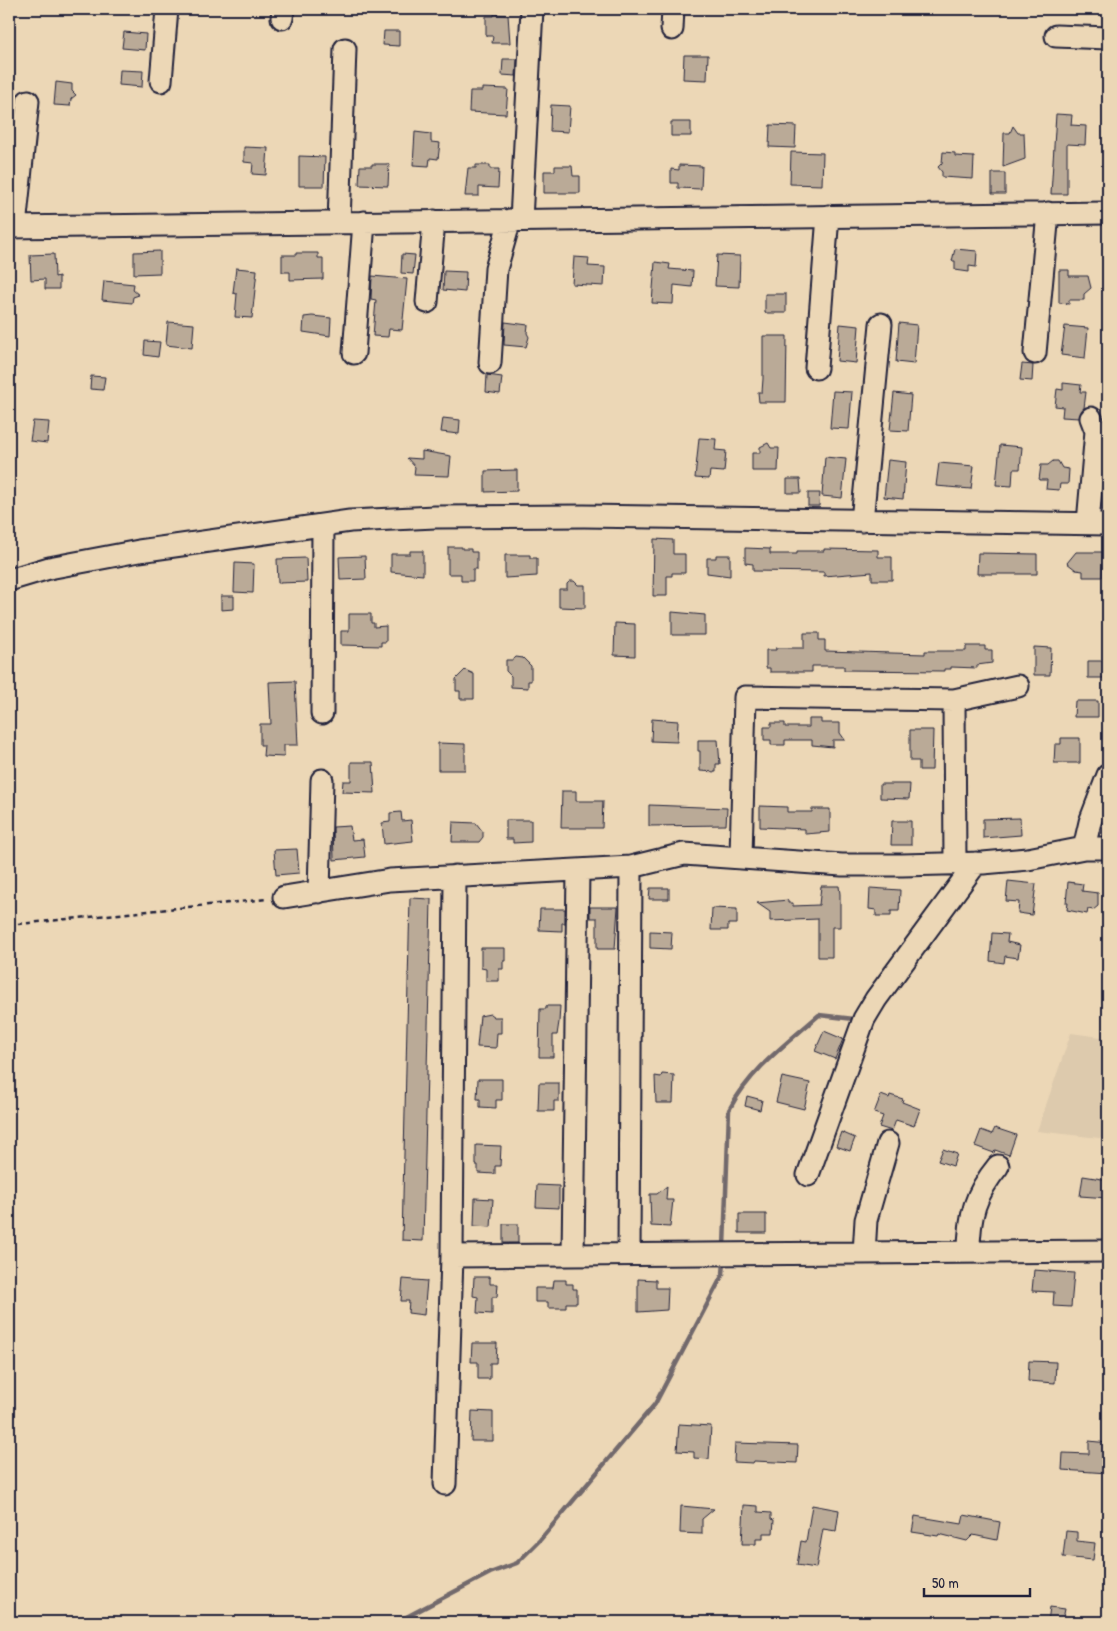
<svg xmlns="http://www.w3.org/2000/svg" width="1117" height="1631" font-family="'Patrick Hand',sans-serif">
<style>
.built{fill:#ddcaad}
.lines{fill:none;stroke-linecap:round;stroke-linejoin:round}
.stream{stroke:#72696c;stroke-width:4.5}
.building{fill:#baaa97;stroke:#22223b}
.minor-casing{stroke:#22223b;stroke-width:25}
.path{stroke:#22223b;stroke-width:2.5;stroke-dasharray:5 4;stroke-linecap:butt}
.minor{stroke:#ecd7b6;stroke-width:21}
</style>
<rect width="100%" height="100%" fill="#ecd7b6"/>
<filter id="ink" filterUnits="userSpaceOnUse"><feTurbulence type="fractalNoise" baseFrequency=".02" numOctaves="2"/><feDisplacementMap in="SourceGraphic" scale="10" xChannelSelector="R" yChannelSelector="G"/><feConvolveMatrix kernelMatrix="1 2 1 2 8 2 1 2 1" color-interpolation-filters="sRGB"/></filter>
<g filter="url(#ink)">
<path class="built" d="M1071 1033 1108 1038V1139L1037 1131Z"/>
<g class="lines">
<path class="stream" d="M724 1247 729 1110C750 1070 786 1044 819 1015L854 1019 856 1015
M397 1622 490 1573 517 1563 540 1540 655 1404 723 1274 724 1262"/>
</g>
<path class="building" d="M494 14 508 15 510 43H492L493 36H486V16H494Z
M384 31H399V46L383 45Z
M124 32 146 34 145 50 122 48Z
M684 55H708L707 80 683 79Z
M503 59H517L516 76 502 75Z
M120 70 143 71 142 87 119 85Z
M56 82 72 84V91L76 95 71 99 70 106 54 105Z
M482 88 508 89 506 114 469 112 470 91H482Z
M551 105 570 106 568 132 550 131Z
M1056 114 1072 115 1071 125 1086 126 1085 145 1067 144V194H1051Z
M671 122H691V136H671Z
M770 125 796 126 795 148 769 147Z
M1013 126 1018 133H1024L1025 159 1003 167 1004 133H1010Z
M415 132 431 134V142L440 143 438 159 430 158 429 166 413 165Z
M244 147 268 148 266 175 252 174 253 163 244 162Z
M791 152 823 153 822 185 790 184Z
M943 152 955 153V156L974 157 973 179 942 177V172L938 167 942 163Z
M299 156 325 157 324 186H299Z
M372 164H389L388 186 359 185 360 166H372Z
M476 165H490V169H499L498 188 479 187V196H465L468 168H476Z
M679 165 702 166 701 189 678 188V183H671V169L679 170Z
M555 166H572L573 176H580V193H544V171H555Z
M992 173H1005V194H992Z
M955 249 977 251 976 267 969 266V272L955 270V261H952Z
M160 251V273L134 274V252Z
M296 253H318V258H323V279L290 280V272H282V255H296Z
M54 254 55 277 59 276V289H45V279L31 280 30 255Z
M402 254 415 255 413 274 401 273Z
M717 255 740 256 739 287 715 286Z
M574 257 589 258 588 266 605 267 604 286 572 284Z
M655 262 670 264 669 269 693 271 692 287 674 285 673 304 652 303Z
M236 268 257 270 252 318 235 317 237 294 233 293Z
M1059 270H1069V276H1088L1091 288 1084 294V300H1069V304L1059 303Z
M444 271 466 272 465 292 443 290Z
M372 276 407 279 402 330 389 329 388 337 373 336 376 300 371 299Z
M104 281 134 284 133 290 139 295 133 297 132 303 102 300Z
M765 294H786V313H765Z
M312 316 331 318 330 336 303 332 304 317Z
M168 322 194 324 192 348 166 345Z
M505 322 528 325 527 333 529 337 526 347 504 345Z
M899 323 917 325 914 364 896 362Z
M840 324 859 326 856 363 837 361Z
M1065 326 1088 328 1085 358 1061 355Z
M763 336H787L786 402H759L758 392H762L763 379Z
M145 341 160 342 158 357 144 355Z
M1022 364 1033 365 1032 381 1020 380Z
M487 375 502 377 500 394 486 392Z
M91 376 105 377 103 390 90 389Z
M1063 383 1081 385 1080 392H1086L1084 408 1079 418 1062 417 1063 407 1055 406 1057 389 1063 390Z
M833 391 852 392 849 429 830 428Z
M894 393 911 395 908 431 890 430Z
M443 418 460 420 459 434 441 432Z
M33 421 49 422 47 443 30 441Z
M699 438 716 439 715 450 726 451 724 472 710 471 709 479 695 478Z
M768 443 771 448H779L778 471H752V453H760V447Z
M1000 445 1022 447 1020 469H1013L1012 486 996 485Z
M422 451 451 456 449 476 414 475 415 467 407 458 422 459Z
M825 457 846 459 842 498 822 496Z
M888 460 906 462 903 499 884 497Z
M1053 461H1058L1062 468 1069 469 1068 484H1060L1059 490 1046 489 1047 480H1039L1041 465H1048Z
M939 463 974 466 971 489 936 486Z
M517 470V491L485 492V471Z
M787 479H800L801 493H787Z
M808 493H820L819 506H808Z
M654 539 673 540V554H685V573H672V576H667V596H653Z
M448 547H462V549H471V552H477V569H473V581H461V574H448Z
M745 548 770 549V554H797V551H824V549L878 550V557H892V580H872V572L824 576V572L753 571V564L745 563Z
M410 551H423V575L391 572V554H410Z
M1076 552H1103L1102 577H1083V571L1076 570 1067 563Z
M978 553 1037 554V574H977Z
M505 555H530V558H537V576L505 578Z
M716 555H730V576L707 573V558H716Z
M365 556 366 579 340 580 339 557Z
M306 558 307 582 278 583 277 559Z
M235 563 254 564 253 593 234 592Z
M570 581H574L578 585H585V608L559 607V589H567V584Z
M221 596H234V609L221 610Z
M672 612 705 615V635H672Z
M349 614H371V623H374V627L386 626V642H381V646L341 645V631H349Z
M615 623 635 624V656L614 655Z
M804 633H819V640H825V651L925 654V651H966V646H985V650H992V663L977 665V668L951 667V669H944V671L844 670V666H812V672H770V668H766V650H776V648H804Z
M1034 647 1051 648 1050 675H1034Z
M516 657 523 658 531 666V681H528V688L511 687V676L506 671V660H513Z
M1088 661H1108V678H1088Z
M465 670 474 674V699H460V691H456V679Z
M295 681 298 745H284V757L263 756 264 745H260V724H271L269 682Z
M1075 701H1098V717H1074Z
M652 719 678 721 677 742 651 741Z
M809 719H821V723H840V733L845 740H833V747L812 745V740H785V745H771V740H764V727H771V723H785V727H809Z
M910 730H933L932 770H919V761H910Z
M1061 738H1080V763H1054L1055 744H1061Z
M698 740H718L720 764H716V772L700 771V751H698Z
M438 743 465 744V770H438Z
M351 762H373L375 793 342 792 343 781H351Z
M880 784H910L909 799 880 798Z
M562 791H576V801H603L602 828H561Z
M649 805 727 808 726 825 649 826Z
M760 806 787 807V812H812V809H830V832L805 834V829L760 827Z
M401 812 402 821 411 820 413 841 384 844 382 823 390 822V813Z
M1020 818 1021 835 983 838V819Z
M506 820H531V842L513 843V839H506Z
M892 821H911V845H891Z
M453 822 476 823 483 832V837L479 842H452Z
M350 826 352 840 363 839 365 857 334 860 333 827Z
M297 849 299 873 276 875 274 850Z
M1008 881 1036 884 1032 915 1018 913 1019 902 1006 901Z
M1068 882 1083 884 1082 891 1098 893V906L1093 910 1088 909 1087 914 1067 910 1068 903H1066Z
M821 886H839L840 894V927H832V957H818V919L770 921V912L757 903 788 900V903H793V906L819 905Z
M650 888H669V899H649Z
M870 888 900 890 899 911H891V916H876V910L869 909Z
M410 898 431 899 423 1241 402 1240Z
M590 907H618L615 949H597V918H590Z
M712 908 737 909V924H728V930H711Z
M540 909H565V923H562V931L539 930Z
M650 931 672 932 671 949 650 948Z
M992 933 1008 934 1007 942 1020 945 1018 958 1005 956 1004 963 990 961Z
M481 948H505V961H503V969H499V981H486V969L481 968Z
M546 1006H560L559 1022 557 1035H553V1057H539L540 1009H546Z
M490 1014 494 1017H501V1033H497L496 1048 477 1047 480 1016Z
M824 1031 843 1039 835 1059 815 1051Z
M662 1074 674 1075 673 1103H656L655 1076 661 1077Z
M782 1077 810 1083 804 1109 776 1102Z
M478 1079H502V1100H496V1108L480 1107V1099H477Z
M539 1083H559V1101H554V1111H538Z
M881 1095 889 1098 890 1095 903 1099 902 1102 920 1109 914 1126 896 1120 892 1131 879 1127 883 1116 874 1113Z
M747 1096 762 1100 760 1110 745 1106Z
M995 1128 1016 1135 1009 1155 995 1150 994 1153 975 1146 981 1130 992 1134Z
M841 1132 855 1138 850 1151 836 1146Z
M476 1145 501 1146 500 1166H495V1174L478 1173V1165H476Z
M943 1149 957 1154 953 1166 938 1161Z
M1083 1176 1108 1180V1198L1080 1196Z
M537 1185 559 1186V1208L536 1207Z
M667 1186 666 1200H673L670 1227 651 1226 650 1194H657Z
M475 1198 493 1199 491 1227 474 1226Z
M739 1214H766V1233H739Z
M503 1224H518V1243H503Z
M1034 1270 1074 1273 1071 1307 1053 1306 1054 1292 1032 1291Z
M474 1277H490V1284H498L497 1297H492V1314L477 1313 478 1297 473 1296Z
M403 1279 427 1281 424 1315 408 1313 409 1301H401Z
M638 1279 656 1280V1288H668L667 1310 638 1312Z
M554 1280H566V1284H573V1289H577V1303H566V1308H548V1302H535V1288H553Z
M472 1343H497L496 1363H490V1379H478V1362H471Z
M1029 1361 1056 1362 1055 1383 1028 1381Z
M472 1411 493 1412V1441H471Z
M679 1424 711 1426 709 1459 694 1458V1452L677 1451Z
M1089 1441 1108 1443V1473L1062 1470 1063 1453 1089 1454Z
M735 1443 798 1445 797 1463 754 1461 753 1463 734 1462Z
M744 1505 758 1506V1512L771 1513V1519L774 1520 773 1533H763V1539H756V1544H742Z
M812 1505 839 1510 836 1531 823 1529 816 1568 797 1565 801 1541 806 1542Z
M681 1506 714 1509 702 1519V1534L680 1533Z
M964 1515 1000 1522 997 1540 973 1535 967 1541 939 1534 938 1536 912 1532 915 1516 962 1524Z
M1066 1531 1077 1532V1541L1095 1543 1093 1560 1063 1557Z
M1050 1607 1065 1609 1064 1614 1070 1622H1048Z"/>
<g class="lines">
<g class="minor-casing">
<path id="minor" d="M282 18 283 9
M672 29 673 9
M1056 36 1108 38
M161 81 167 9
M521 220 532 9
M339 223 345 49
M9 227 1108 213
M15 227 28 101
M427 302 434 221
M354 353 364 222
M1035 353 1048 213
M490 363 496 269 510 220
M816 368 828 216
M862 521 881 324
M1088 523 1096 431 1091 418
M9 580 49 568 139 551 350 521 435 517 584 516 1108 524
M954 700 1018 686
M322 713 323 525
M1084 848 1090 822 1108 775
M741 857 745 697 954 700 955 863
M319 892 322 780
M284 897 390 880 631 867 684 854 842 865H902L983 863 1028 859 1084 848H1108
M808 1175 864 1019 876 999 976 863
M969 1252C969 1216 975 1194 998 1166
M864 1253 866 1220 888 1143
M629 1254 631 867
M573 1255 578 870
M452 1256 1108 1251
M445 1484 452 1256 455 876"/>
</g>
<path class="path" d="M9 925 268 899"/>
<use href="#minor" class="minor"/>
</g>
</g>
<rect width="1117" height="1631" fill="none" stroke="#ecd7b6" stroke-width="30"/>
<rect x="15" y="15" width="1087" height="1601" fill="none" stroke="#22223b" stroke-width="2" filter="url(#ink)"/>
<path d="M924 1588v8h106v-8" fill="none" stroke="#22223b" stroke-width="2.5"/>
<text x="932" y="1588" font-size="15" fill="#22223b" stroke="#ecd7b6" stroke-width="4" paint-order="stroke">50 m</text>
</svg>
